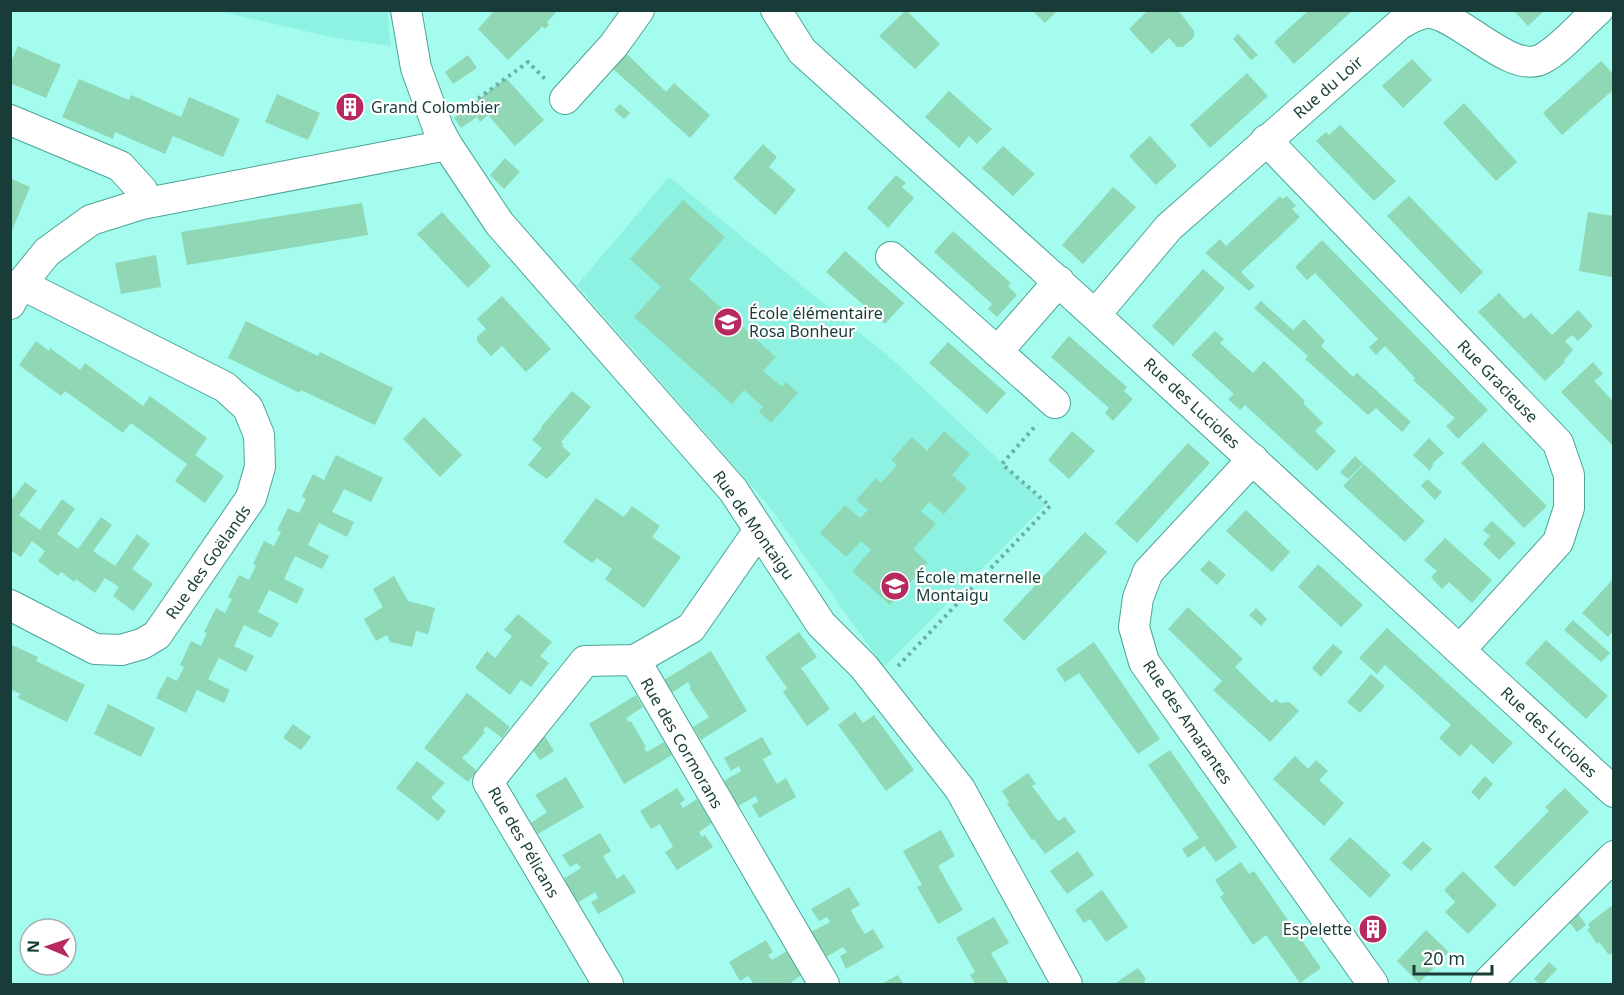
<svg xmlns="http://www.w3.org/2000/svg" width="1624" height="995" font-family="'Noto Sans',sans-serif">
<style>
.built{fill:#8ef2e2}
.building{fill:#8fd7b5}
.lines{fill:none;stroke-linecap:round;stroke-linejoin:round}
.minor-casing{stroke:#4ca497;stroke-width:32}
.path{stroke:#6baea4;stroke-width:4;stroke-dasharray:3 4.5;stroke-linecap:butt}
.minor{stroke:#fff;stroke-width:30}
.labels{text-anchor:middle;stroke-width:4.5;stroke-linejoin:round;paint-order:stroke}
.street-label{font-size:16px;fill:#183d38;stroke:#fff}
.poi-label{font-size:16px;fill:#183d38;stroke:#fff;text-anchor:start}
</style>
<rect width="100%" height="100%" fill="#a4fcee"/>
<path class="built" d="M218 11H387L391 46 335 38Z
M669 177 893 360 1046 504 884 667 768 505 577 285Z"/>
<path class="building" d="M495 10H558L547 22 549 25 545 29 542 26 540 29 508 60 478 29Z
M906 10 940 44 915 69 879 36Z
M1032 10H1058L1045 23Z
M1148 10H1178L1194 31V37L1183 47H1177L1169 38 1152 54 1129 29Z
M1309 10 1351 12 1294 64 1274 42Z
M1513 10H1545L1528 26Z
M1238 34 1258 55 1251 60 1233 39Z
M18 46 61 65 46 98 10 83V64Z
M626 53 666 92 674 83 710 115 690 138 612 68Z
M468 55 477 68 453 84 445 72Z
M1412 59 1432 80 1403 108 1382 86Z
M1601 61 1614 75V89L1562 135 1543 113Z
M1247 73 1268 96 1210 148 1190 125Z
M506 78 544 120 515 146 488 115 480 122 477 117 461 128 454 118Z
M79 79 129 100 131 95 181 117 189 97 240 119 223 157 173 136 165 154 115 132 113 139 62 117Z
M949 91 992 129 977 144 969 136 959 148 925 117Z
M277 94 320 113 308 140 265 122Z
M346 97 360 102 354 117 340 111Z
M1464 103 1517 162 1496 181 1443 123Z
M620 104 630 113 624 119 614 110Z
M1340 125 1396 181 1374 201 1316 141 1326 132 1329 135Z
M1150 136 1177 166 1156 185 1129 156Z
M763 144 777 157 769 167 796 190 775 215 733 178Z
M1003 146 1035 174 1013 196 982 168Z
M505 158 520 172 504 189 490 175Z
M896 175 906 183 902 187 914 198 888 228 867 208Z
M10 178 30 187 11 233H10Z
M1113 187 1136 207 1083 264 1062 245Z
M1280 196 1282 199 1287 196 1296 206 1292 209 1300 217 1241 272 1255 286 1249 291 1205 253 1220 239 1226 246Z
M1409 196 1483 272 1461 294 1387 216Z
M683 200 725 237 689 279 776 357 763 371 782 387 786 382 798 393 771 423 759 412 763 407 744 390 732 404 634 317 661 287 630 259Z
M362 203 368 235 187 265 181 232Z
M442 212 491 266 468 288 417 234Z
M1588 212 1614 216 1612 277 1579 271Z
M953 231 1011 283 1008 286 1017 295 997 317 988 309 992 304 934 252Z
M1322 240 1488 410 1458 439 1446 426 1455 418 1413 380 1415 378 1385 346 1376 355 1369 347 1378 339 1315 273 1307 280 1295 267Z
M845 251 904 303 885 324 826 272Z
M156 255 161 287 121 294 115 263Z
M1203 269 1225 288 1173 346 1152 326Z
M1499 293 1524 319 1531 313 1552 335 1578 310 1593 326 1578 341 1572 335 1565 341 1573 350 1564 360 1565 362 1545 381 1478 312Z
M502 296 551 349 526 372 502 346 491 356 477 341V337L486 329 477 319Z
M1261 301 1293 330 1304 319 1325 341 1321 346 1353 377 1357 373 1411 422 1402 432 1376 408 1368 415 1305 359 1308 356 1254 308Z
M246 321 318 356 320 352 393 388 375 425 301 390 300 393 228 358Z
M1215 331 1224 339 1220 343 1253 373 1264 361 1305 401 1303 403 1323 423 1315 431 1336 451 1317 471 1245 405 1240 410 1228 399 1234 394 1191 355Z
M1069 336 1127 387 1124 391 1133 399 1113 421 1105 413 1109 408 1051 357Z
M36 341 49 351 50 348 80 370 85 363 143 406 150 396 207 438 195 455 224 476 205 503 175 481 187 464 131 423 123 433 65 391 61 396 19 365Z
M948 342 1006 393 987 414 929 363Z
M1593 362 1603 374 1594 381 1614 402V447L1561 392Z
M572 391 591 407 561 442 564 445 562 446 571 454 547 479 528 465 542 448 532 440 542 428 541 427Z
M424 417 462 455 440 477 403 439Z
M944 431 970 454 952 475 967 488 944 514 929 502 921 511 936 524 913 549 928 563 890 605 852 571 871 550 861 541 846 557 820 533 845 505 860 518 868 510 856 500 876 478 881 483 897 465 891 460 912 437 927 451Z
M1072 431 1095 451 1069 479 1048 460Z
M1429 438 1444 453 1434 462 1430 471 1413 455Z
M1483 442 1547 506 1524 528 1461 463Z
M1188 443 1210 463 1137 543 1115 523Z
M336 455 383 478 371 502 344 489 332 512 354 522 347 537 319 523 308 545 329 556 322 569 295 556 284 579 304 589 297 604 269 590 258 612 279 623 271 638 244 625 234 646 254 656 246 672 219 658 208 679 230 690 224 703 197 690 186 713 156 698 167 676 177 681 184 667 180 665 191 641 201 646 207 633 204 632 216 608 225 613 232 599 228 597 239 575 249 580 256 566 253 564 264 541 274 546 281 532 277 530 288 508 299 513 306 499 302 496 313 474 324 480Z
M1355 456 1363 464 1348 479 1340 472Z
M1364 464 1425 521 1405 542 1343 486Z
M1427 479 1442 492 1435 500 1421 486Z
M25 482 37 491 19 515 40 530 62 499 75 509 57 534 78 549 101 517 112 525 93 551 115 566 137 534 150 544 132 569 153 584 133 611 113 596 119 587 105 578 95 593 76 579 74 582 61 572 58 576 38 561 45 551 32 541 21 557 10 550V502Z
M596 498 624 517 632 506 660 526 652 537 681 557 644 608 605 579 612 569 597 558 592 563 563 542Z
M1246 510 1290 552 1272 572 1226 531Z
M1492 521 1516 543 1499 560 1483 544 1490 536 1483 530Z
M1085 532 1107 552 1024 641 1003 620Z
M1445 538 1492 580 1472 603 1449 582 1442 589 1431 577 1437 571 1424 560Z
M1209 560 1226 575 1217 585 1200 570Z
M1318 564 1363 605 1341 627 1298 587Z
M394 576 408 601 435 608 428 634 416 631 412 647 390 642 387 635 376 641 364 619 383 607 373 589Z
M1614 578V630L1608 637 1582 613Z
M1188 607 1243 659 1235 667 1253 685 1272 703 1276 699 1280 703 1289 702 1299 711 1270 742 1213 690 1222 681 1168 629Z
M1256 608 1267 619 1261 626 1249 615Z
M518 614 552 642 540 656 549 663 531 687 521 680 510 695 475 668 487 651 495 658 512 636 504 630Z
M1573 620 1610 653 1601 662 1564 630Z
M1387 628 1513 743 1493 764 1471 744 1460 757 1439 738 1451 725 1385 665 1377 674 1359 658Z
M799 632 817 657 801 668 830 709 807 726 783 692 787 688 765 657Z
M1546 640 1608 696 1586 719 1525 663Z
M1094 642 1160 739 1138 754 1079 673 1065 682 1056 669Z
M10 644 38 657 36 661 85 685 67 722 18 698 20 694 10 689Z
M1333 644 1343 652 1321 677 1312 668Z
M711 651 747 711 701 740 693 727 709 717 689 688 691 687 688 682 672 693 664 680Z
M1371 674 1385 686 1360 713 1347 702Z
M467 693 510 727 502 738 486 726 483 731 485 732 466 755 465 754 462 758 477 771 468 782 424 748Z
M636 695 643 707 626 718 629 722 631 721 646 747 644 748 647 752 664 742 672 755 624 784 589 724Z
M108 704 155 728 141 757 94 734Z
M855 712 863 723 874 715 914 770 886 791 838 725Z
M293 724 311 737 301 750 283 738Z
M544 735 554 751 540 760 533 750Z
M762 737 772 754 763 759 769 771 777 784 786 778 796 797 759 818 752 805 758 802 756 796 738 806 724 781 741 771 739 766 731 771 724 758Z
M1170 750 1237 847 1216 862 1204 846 1188 858 1182 849 1199 838 1148 765Z
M1295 756 1308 769 1316 760 1328 771 1319 780 1344 803 1324 826 1273 779Z
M417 761 445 783 431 798 446 811 438 821 396 788Z
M1028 773 1036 784 1032 786 1058 821 1065 817 1076 832 1045 854 1034 839 1032 840 1007 804 1009 802 1002 791Z
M1485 776 1493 784 1479 800 1471 792Z
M566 777 584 807 538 834 531 823 547 812 535 795Z
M677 788 685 800 680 803 683 808 697 799 712 823 699 832 702 837 705 835 713 847 677 870 665 852 673 847 660 824 651 829 640 811Z
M1565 788 1589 812 1514 887 1494 867 1549 811 1545 807Z
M941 830 955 856 938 866 963 910 938 924 917 887 922 885 903 851Z
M600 833 611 851 603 856 617 879 624 874 636 892 598 914 591 902 598 898 595 892 576 904 562 880 581 868 577 863 570 867 562 855Z
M1350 837 1391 875 1370 898 1329 859Z
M1423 841 1432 849 1411 871 1402 863Z
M1078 851 1094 875 1067 894 1050 871Z
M1241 862 1249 874 1254 871 1321 968 1300 983 1266 935 1253 945 1220 897 1224 894 1215 880Z
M1463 871 1497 905 1468 934 1445 912 1455 902 1444 890Z
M849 887 860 905 851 910 857 922 865 934 873 929 884 947 846 969 840 956 847 952 843 947 826 957 811 932 830 922 827 917 819 921 811 909Z
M1102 890 1128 927 1106 942 1090 919 1084 923 1075 910Z
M1614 904V952L1609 955 1599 942 1597 944 1587 929 1590 928 1588 924Z
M1575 909 1586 925 1577 932 1566 918Z
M994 917 1009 943 991 953 1009 984H975L970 975 975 972 956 938Z
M1370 917 1385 930 1375 941 1361 928Z
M1426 930 1449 952 1419 983 1397 961Z
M766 940 773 952 768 955 772 960 787 951 801 975 789 984H754L748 976 740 981 729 962Z
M1549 962 1557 969 1543 984H1539L1534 979Z
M1138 968 1146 979 1144 981 1146 984H1114Z
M898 975 903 984H881Z"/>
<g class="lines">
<g class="minor-casing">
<path id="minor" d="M406 10 416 68 438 128 447 145 499 223 733 490 821 624 864 667 960 789 1067 984
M776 10 802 51 1095 315 1614 792
M565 99 614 45 639 10
M10 120 120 166 142 190V204
M1266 140 1558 443 1569 475V508L1558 542 1460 650
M891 257 1055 403
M10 304 21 284 47 252 91 220 142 204 447 145
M1095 315 1169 227 1400 24C1409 19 1419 12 1430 13 1461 16 1511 75 1542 59 1561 49 1581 25 1598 10
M997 352 1059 281
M1253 459 1148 572 1138 598 1134 627 1144 662 1373 984
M759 530 691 628 635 660 824 984
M10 605 95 649 121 650 142 644 157 635 251 498 260 467 259 435 248 408 225 387 21 284
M608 984 488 782 585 661 635 660
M1486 984 1614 856"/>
</g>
<path class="path" d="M460 112 528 62 545 79
M898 666 1050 506 1002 464 1037 424"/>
<use href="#minor" class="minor"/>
</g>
<defs>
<g id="building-disc" transform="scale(1.5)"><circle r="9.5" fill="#b62a60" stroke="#fff"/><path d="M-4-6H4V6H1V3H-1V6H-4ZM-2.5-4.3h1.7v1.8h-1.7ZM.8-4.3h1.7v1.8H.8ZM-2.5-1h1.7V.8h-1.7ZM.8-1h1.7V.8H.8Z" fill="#fff"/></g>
<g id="school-disc" transform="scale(1.5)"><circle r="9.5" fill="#b62a60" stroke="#fff"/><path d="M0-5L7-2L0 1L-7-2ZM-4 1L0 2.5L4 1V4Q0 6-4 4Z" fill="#fff"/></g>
</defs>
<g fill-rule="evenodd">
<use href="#building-disc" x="350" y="107"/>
<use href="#school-disc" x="728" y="322"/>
<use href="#school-disc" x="895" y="586"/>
<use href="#building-disc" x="1373" y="929"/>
</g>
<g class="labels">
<g class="street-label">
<text transform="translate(1328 87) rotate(-41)" y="6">Rue du Loir</text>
<text transform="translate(1498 381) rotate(46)" y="6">Rue Gracieuse</text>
<text transform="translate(1192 403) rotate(43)" y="6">Rue des Lucioles</text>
<text transform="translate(754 525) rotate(55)" y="6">Rue de Montaigu</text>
<text transform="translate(208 562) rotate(-55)" y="6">Rue des Goëlands</text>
<text transform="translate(1188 722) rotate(56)" y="6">Rue des Amarantes</text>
<text transform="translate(1549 732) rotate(43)" y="6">Rue des Lucioles</text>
<text transform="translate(682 743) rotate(60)" y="6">Rue des Cormorans</text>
<text transform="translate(524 842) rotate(60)" y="6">Rue des Pélicans</text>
</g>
<g class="poi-label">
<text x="371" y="113">Grand Colombier</text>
<text x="749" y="319">École élémentaire<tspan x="749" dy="18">Rosa Bonheur</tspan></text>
<text x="916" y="583">École maternelle<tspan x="916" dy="18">Montaigu</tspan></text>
<text x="1352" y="935" text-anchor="end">Espelette</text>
</g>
</g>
<rect width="1624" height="995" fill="none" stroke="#183d38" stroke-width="24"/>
<g transform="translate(48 947) rotate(272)"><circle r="28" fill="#ffffff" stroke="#a3b1af" stroke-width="1.5"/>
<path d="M0-4.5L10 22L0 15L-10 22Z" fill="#b62a60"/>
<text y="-9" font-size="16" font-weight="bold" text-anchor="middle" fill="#183d38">N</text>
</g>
<path d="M1414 965v9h78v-9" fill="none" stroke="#183d38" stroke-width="3"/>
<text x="1423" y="965" font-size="18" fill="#183d38" stroke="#ffffff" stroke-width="4.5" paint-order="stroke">20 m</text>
</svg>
